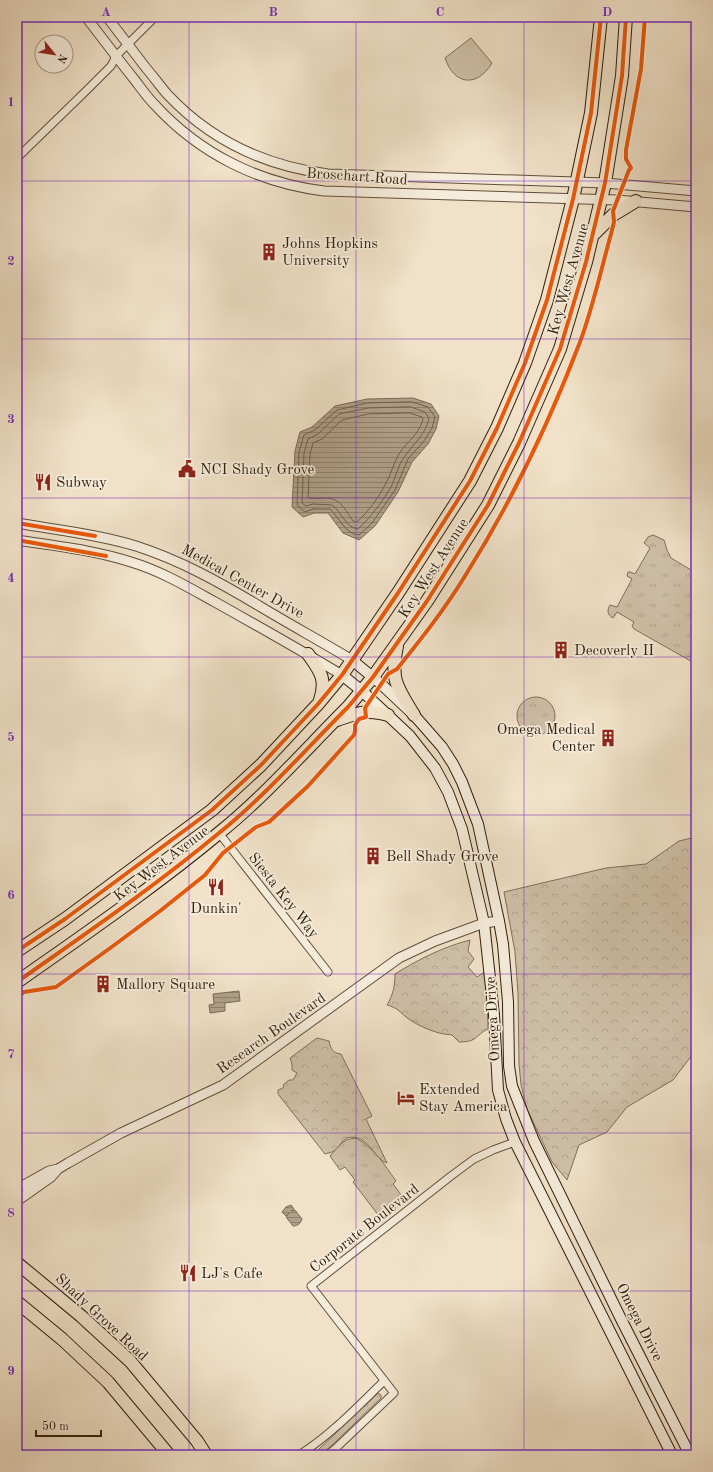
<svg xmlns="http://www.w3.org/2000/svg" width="713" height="1472" font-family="'Old Standard TT',serif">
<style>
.grass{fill:url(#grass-tufts);stroke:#806f5a}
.forest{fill:url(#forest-crowns);stroke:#806f5a}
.garden{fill:#cfc0a8;stroke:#806f5a}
.water{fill:url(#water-rules);stroke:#7c6b56}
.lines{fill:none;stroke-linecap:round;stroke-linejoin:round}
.shore{stroke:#705e4a;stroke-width:1}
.minor-casing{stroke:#604f3b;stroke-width:9}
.tertiary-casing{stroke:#604f3b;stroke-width:11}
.secondary-casing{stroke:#301e0c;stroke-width:12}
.primary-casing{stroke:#301e0c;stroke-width:14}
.minor{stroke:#f5ecdb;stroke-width:7}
.tertiary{stroke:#f5ecdb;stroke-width:9}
.secondary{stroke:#f5ecdb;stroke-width:10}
.primary{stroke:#f0e1c8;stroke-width:12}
.cycleway-casing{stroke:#f5ecdb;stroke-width:6}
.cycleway{stroke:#e8590c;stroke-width:4}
.grid{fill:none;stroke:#7b2cbf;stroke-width:1;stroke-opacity:0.55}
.labels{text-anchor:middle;stroke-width:3.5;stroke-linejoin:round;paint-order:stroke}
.street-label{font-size:15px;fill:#301e0c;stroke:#f5ecdb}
.poi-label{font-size:15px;fill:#301e0c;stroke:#f5ecdb;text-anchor:start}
.neatline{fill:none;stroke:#7b2cbf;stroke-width:1.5}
.grid-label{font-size:13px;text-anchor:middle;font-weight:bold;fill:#7b2cbf}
</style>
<defs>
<pattern id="grass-tufts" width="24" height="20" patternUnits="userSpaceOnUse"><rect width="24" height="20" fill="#cfc0a8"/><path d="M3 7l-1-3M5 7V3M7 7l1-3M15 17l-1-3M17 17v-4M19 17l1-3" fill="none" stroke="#b2a58f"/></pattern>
<pattern id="forest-crowns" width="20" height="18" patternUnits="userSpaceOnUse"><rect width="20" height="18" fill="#cfc0a8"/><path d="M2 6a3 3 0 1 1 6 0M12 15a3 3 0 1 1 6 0" fill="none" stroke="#b2a58f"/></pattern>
<pattern id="water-rules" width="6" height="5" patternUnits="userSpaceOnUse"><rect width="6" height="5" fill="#af9f88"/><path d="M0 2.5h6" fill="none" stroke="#8f816e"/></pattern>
</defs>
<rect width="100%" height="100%" fill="#f0e1c8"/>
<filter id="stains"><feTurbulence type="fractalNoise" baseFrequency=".005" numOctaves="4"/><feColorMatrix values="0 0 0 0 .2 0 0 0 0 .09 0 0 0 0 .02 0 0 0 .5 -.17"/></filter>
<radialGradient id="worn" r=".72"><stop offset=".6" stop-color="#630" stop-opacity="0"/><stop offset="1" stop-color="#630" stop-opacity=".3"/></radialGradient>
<path class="grass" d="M653 535 664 540 667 550 671 558 696 573V664L634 629 632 626 634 622 617 612 613 618C607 615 607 610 610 605L617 607 632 579 627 576 628 572H630L635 574 650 548 644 543 648 537Z
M517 716a19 19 0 1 1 38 0a19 19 0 1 1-38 0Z
M356 1138C375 1149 384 1164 396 1181L393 1184 405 1200 385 1216H379L353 1182 355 1180 345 1167 340 1170 330 1156C339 1146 342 1139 356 1138Z
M378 1393 381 1395V1398L330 1447 319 1455H311L318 1450Z"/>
<path class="forest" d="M696 837V1050L673 1080 627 1107 607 1132 579 1145 567 1180 552 1162 527 1109 521 1085 519 1064 518 993 515 952 504 892 606 868 646 864 679 841Z
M470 940 468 951 474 959 468 967 477 977 486 971 488 1029C474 1036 478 1042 459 1042L452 1035C437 1034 423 1028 410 1020 400 1013 399 1008 387 1005 393 995 395 986 395 974 419 959 443 947 470 940Z
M317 1038 329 1041C331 1049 332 1053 341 1054L372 1116 366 1119 387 1163C374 1159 367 1132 347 1138 341 1141 339 1148 334 1151 331 1153 327 1153 325 1154L278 1094V1090L283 1088 284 1084 289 1080H293L297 1073 292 1070V1064L290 1058Z"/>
<path class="garden" d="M471 38 492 63C477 88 454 85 445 58Z"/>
<path class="water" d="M413 398 431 404 439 416 436 429 428 444 412 462 398 492 375 526 359 540 343 533 328 513H314L303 517 292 507 295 451 300 432 312 427 335 406 367 399Z
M239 991 240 1001 225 1003V1011L210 1013 209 1005 214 1004 213 994Z
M291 1205 294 1209 291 1211 295 1210 302 1219C301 1223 298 1226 293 1226L286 1217 289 1213 286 1216 282 1212 286 1207Z"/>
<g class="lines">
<path class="shore" d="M412 402 428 407 435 417 432 428 424 441 408 459 395 490 372 523 359 535C345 534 340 518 330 509H313L305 512 297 505 299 452 304 435 315 430 337 410 367 403Z
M411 407 425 412 429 418C426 434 414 443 405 456 398 465 396 477 391 487 382 502 371 517 358 529 346 528 341 511 332 505L313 504 306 506 302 503 304 453 308 439 318 434 339 414 368 408Z
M410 413 422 417 423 419C420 434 406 442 399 454 393 464 391 475 385 485 378 498 368 512 357 522L353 521C347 512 340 498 327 498 321 498 314 499 308 498L310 454 313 443 322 439 342 420 368 414Z"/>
<g class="minor-casing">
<path id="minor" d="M17 158 88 89 111 66 116 56 155 17
M219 833 328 972
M299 1455C331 1435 357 1407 384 1381
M327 1455 335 1449 394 1393 311 1286 451 1176 474 1159 493 1150 515 1142"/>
</g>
<g class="tertiary-casing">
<path id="tertiary" d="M86 17C102 38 118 59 134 79 141 88 147 97 155 105 200 154 259 183 324 191L617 200 696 207
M107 17C120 34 133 51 146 68 153 76 160 86 167 94 211 141 265 166 328 174L605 183 696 191
M17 523C56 530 97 534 136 546 180 560 221 583 261 607 291 625 322 642 352 660
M17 540C55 546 94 550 131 562 161 571 188 587 215 602 258 626 300 650 342 675
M17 1189 49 1171 58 1169
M17 1201 51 1177 58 1169 68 1163 121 1133 223 1085 399 958 435 941 484 923 499 921"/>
</g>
<g class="secondary-casing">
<path id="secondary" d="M352 660 381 684 414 715 442 747 453 764 462 782 478 824 499 921 503 944 508 1002 509 1066 512 1086 534 1141 620 1317 690 1455
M342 675 362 691 410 736 435 768 448 792 462 829 484 923 494 1015 498 1090 506 1119 515 1142 672 1455"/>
</g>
<g class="primary-casing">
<path id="primary" d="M594 234 613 215 636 201
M397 646C390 680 397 687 414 715
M308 654C320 671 327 679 320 700
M337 720C358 713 366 709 388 715
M17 951 65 919 212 810 261 765 318 704 342 675 398 593 470 481 497 428 525 363 547 300 573 199 591 113 601 17
M17 982C85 934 154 887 219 833 266 795 306 749 348 707L373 677 427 601 488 505 519 443 560 349 586 262 605 183 622 76 626 17
M17 1263 81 1316 130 1361 197 1441 206 1455
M17 1302 62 1339 108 1382 169 1455"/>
</g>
<use href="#minor" class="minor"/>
<use href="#tertiary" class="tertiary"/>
<use href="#secondary" class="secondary"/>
<use href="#primary" class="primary"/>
<g class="cycleway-casing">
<path id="cycleway" d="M17 523 95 536
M17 540 106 556
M17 951 65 919 212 810 261 765 318 704 342 675 398 593 470 481 497 428 525 363 547 300 573 199 591 113 601 17
M17 982C85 934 154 887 219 833 266 795 306 749 348 707L373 677 427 601 488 505 519 443 560 349 586 262 605 183 622 76 626 17
M17 997 24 992 56 987 113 946 160 911 205 875 223 853 256 827 269 822 308 786 354 735 355 731V725L359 719 366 717 365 708 371 699 388 674 397 669C421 639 445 609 465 576 511 503 549 423 580 342 593 307 601 270 611 234L614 222 613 211 629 170 631 168 626 159V150L641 69 645 17"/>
</g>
<use href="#cycleway" class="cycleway"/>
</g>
<path class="grid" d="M189 17V1455M356 17V1455M524 17V1455M17 181H696M17 339H696M17 498H696M17 657H696M17 815H696M17 974H696M17 1133H696M17 1291H696"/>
<defs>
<g id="building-bare" transform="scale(1.38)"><path d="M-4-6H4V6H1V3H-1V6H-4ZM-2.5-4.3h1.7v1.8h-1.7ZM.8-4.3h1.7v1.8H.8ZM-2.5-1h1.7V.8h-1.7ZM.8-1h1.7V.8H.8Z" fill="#8f2418" stroke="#f5ecdb" stroke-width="2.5" paint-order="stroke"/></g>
<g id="civic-bare" transform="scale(1.38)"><path d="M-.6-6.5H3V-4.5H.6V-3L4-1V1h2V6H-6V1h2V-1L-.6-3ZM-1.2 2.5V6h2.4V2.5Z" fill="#8f2418" stroke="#f5ecdb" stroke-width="2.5" paint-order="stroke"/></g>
<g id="restaurant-bare" transform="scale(1.38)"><path d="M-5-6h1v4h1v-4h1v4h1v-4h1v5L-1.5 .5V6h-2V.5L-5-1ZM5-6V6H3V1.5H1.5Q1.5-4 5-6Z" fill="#8f2418" stroke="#f5ecdb" stroke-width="2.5" paint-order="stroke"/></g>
<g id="hotel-bare" transform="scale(1.38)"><path d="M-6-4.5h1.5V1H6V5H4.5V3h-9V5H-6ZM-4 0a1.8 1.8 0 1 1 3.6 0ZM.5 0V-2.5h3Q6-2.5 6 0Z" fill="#8f2418" stroke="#f5ecdb" stroke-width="2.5" paint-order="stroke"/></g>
</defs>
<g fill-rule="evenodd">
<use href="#building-bare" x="269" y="252"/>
<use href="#civic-bare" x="187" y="469"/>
<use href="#restaurant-bare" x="43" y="482"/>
<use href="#building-bare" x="561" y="650"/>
<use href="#building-bare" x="608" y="738"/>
<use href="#building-bare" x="373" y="856"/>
<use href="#restaurant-bare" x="216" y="887"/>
<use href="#building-bare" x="103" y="984"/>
<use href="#hotel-bare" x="406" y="1098"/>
<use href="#restaurant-bare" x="188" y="1273"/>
</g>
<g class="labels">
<g class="street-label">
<text transform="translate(357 176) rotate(4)" y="5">Broschart Road</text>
<text transform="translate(568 279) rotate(-74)" y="5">Key West Avenue</text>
<text transform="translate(433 568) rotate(-57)" y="5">Key West Avenue</text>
<text transform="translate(243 581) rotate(29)" y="5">Medical Center Drive</text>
<text transform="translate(161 863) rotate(-37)" y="5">Key West Avenue</text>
<text transform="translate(284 895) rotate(52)" y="5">Siesta Key Way</text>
<text transform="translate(492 1019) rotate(-93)" y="5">Omega Drive</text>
<text transform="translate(271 1033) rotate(-35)" y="5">Research Boulevard</text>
<text transform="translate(364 1228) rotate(-38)" y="5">Corporate Boulevard</text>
<text transform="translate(102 1317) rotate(43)" y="5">Shady Grove Road</text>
<text transform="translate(640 1322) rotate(63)" y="5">Omega Drive</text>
</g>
<g class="poi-label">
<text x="282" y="248">Johns Hopkins<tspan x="282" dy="17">University</tspan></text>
<text x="200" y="474">NCI Shady Grove</text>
<text x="56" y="487">Subway</text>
<text x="574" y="655">Decoverly II</text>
<text x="595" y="734" text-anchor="end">Omega Medical<tspan x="595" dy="17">Center</tspan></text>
<text x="386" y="861">Bell Shady Grove</text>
<text x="216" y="913" text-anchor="middle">Dunkin'</text>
<text x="116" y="989">Mallory Square</text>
<text x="419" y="1094">Extended<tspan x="419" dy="17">Stay America</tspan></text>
<text x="201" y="1278">LJ's Cafe</text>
</g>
</g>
<rect width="713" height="1472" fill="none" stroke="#f0e1c8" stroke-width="44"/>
<g transform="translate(54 54) rotate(120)"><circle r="19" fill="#f5ecdb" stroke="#a69a88"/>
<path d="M0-3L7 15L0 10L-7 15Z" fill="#8f2418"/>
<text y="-6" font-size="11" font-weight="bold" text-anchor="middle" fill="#301e0c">N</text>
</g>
<path d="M36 1430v6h65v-6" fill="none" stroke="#301e0c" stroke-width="2"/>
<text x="42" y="1430" font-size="12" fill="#301e0c" stroke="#f5ecdb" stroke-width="3" paint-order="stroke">50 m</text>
<rect x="22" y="22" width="669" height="1428" class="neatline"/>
<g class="grid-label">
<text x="106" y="16">A</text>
<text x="273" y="16">B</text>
<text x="440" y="16">C</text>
<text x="607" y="16">D</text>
<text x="11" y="106">1</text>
<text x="11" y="265">2</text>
<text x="11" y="423">3</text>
<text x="11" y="582">4</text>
<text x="11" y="741">5</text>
<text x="11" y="899">6</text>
<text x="11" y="1058">7</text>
<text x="11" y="1217">8</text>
<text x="11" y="1375">9</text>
</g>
<rect width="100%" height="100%" filter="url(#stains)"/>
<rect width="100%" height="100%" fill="url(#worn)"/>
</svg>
